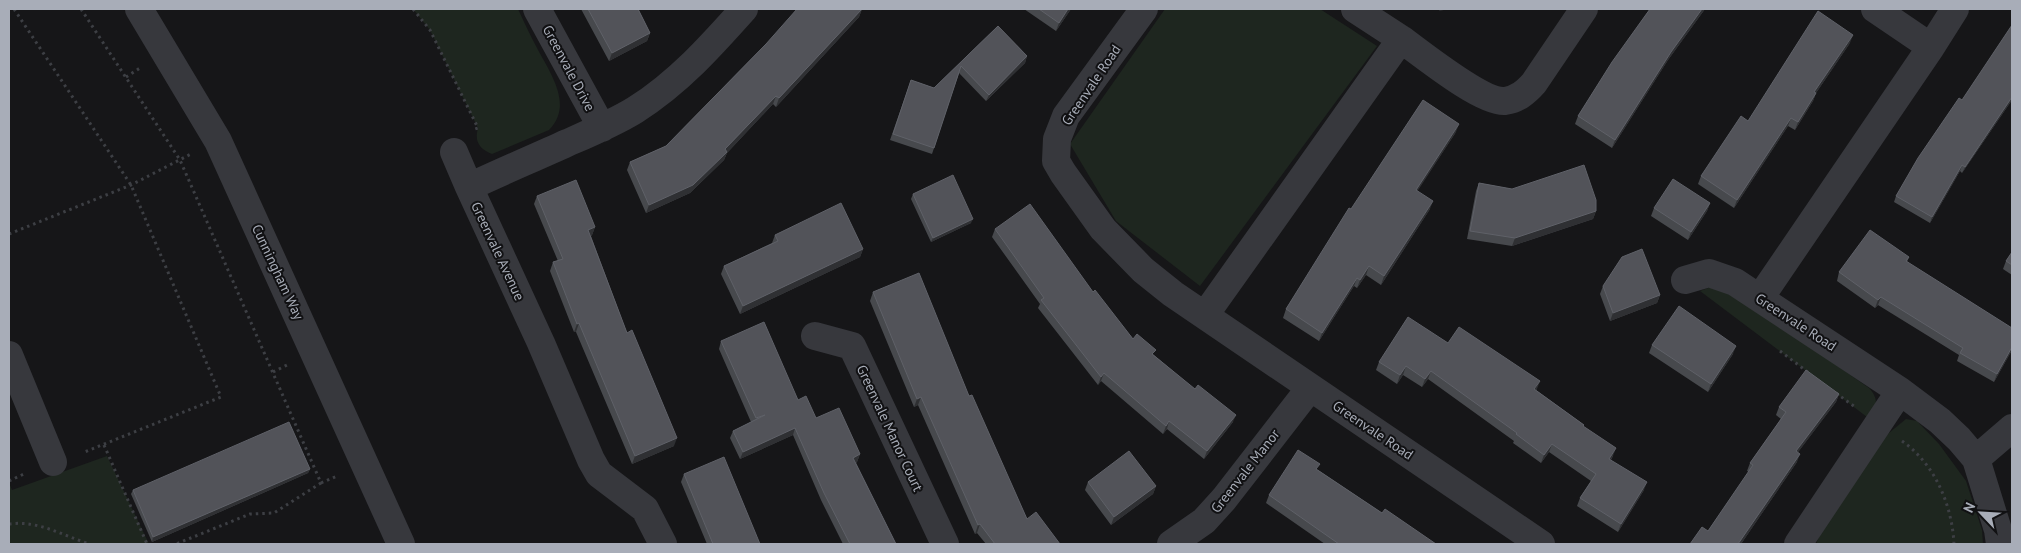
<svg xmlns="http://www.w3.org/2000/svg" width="2021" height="553" font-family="'PT Sans',sans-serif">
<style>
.grass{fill:#1e261f}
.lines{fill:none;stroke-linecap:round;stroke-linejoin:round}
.path{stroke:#3d3f44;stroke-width:3;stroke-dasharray:2.5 4;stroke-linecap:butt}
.minor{stroke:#37383d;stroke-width:28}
.wall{fill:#47494d}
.shaded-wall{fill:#2f3033}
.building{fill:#525359;stroke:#5f6168}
.labels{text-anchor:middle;stroke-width:4;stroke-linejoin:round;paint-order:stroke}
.street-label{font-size:14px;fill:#a8adb8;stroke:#111113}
</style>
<rect width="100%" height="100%" fill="#161618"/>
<path class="grass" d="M413 9H518C524 22 530 35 537 48 550 73 574 105 549 130L492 154C480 149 474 142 478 128L430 30Z
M1165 9H1320L1377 46 1200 286 1116 221 1070 144Z
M1711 287 1727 289 1869 388C1879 399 1877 406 1871 420L1700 291Z
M1906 419 1917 421 1939 444 1966 481 1982 530 1983 544H1816L1823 527 1884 437Z
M107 456 149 544H9V483L12 490Z"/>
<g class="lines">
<path class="path" d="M14 9 131 185 221 397 82 453
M81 9 180 160 321 483 274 513 250 514 176 544
M413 9 430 30 478 128 475 129
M126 77 140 68
M9 234 131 185 191 154
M1780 351 1809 373
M273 372 287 365
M1836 393 1855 407
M1902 441C1935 464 1952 505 1954 544
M104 445 147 544
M9 481 24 474
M321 483 337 476
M9 524C39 520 63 536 90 544"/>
<path class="minor" d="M139 9 218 141 401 544
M537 9 602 128
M1144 9 1066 116 1057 139 1056 161 1063 173 1103 229 1143 270 1173 294 1541 544
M1401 39C1422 54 1482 103 1505 101 1518 99 1526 92 1534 83L1584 9
M1931 47 1955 9
M454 152 469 187
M1685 280 1709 273 1735 282 1900 391 1940 421 1959 439 1976 459 1998 530 2000 544
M1760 298 1931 47 1875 9
M1205 315 1401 39 1355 9
M815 336 852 346 945 544
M9 355 53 462
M1976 459 2012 428
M663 544 645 509 599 474 591 460 541 343 469 187C501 172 534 158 567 143 590 133 614 123 635 110 678 83 711 46 744 9
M1171 544 1204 521 1224 499 1310 388
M1798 544 1900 391"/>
</g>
<path class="wall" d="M581 9H638L650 33 647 41 609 61Z
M862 9 859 17 776 107 773 104 727 153 724 160 690 193 646 213 627 170 630 162 666 146 766 44Z
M1024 9H1071L1056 31Z
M1650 9H1705L1668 60 1612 148 1575 124 1578 116Z
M998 26 1027 56 1025 63 986 101 959 73 932 154 890 140 911 80 934 88Z
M1850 43 1816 93 1813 101 1795 130 1788 126 1734 208 1698 184 1701 176 1748 121Z
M1962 100H2012L1962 173 1960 171 1930 223 1894 202 1896 196Z
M1456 132 1417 191 1430 209 1381 285 1366 275 1357 288 1354 286 1319 341 1283 318 1286 309 1351 209Z
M1479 183 1512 189 1596 211 1593 219 1512 246 1467 239 1476 191Z
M913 194 971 223 931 242 911 199Z
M537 196 595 227 592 235 591 236 627 333 674 446 632 464 576 332H574L550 271 553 262 558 261 534 204Z
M1710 203 1707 211 1688 240 1651 216 1654 208Z
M995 229 1093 292 1133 339 1154 355 1233 422 1204 459 1167 429 1163 434 1101 381 1098 385 1038 308 1040 304 992 237Z
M775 235 863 249 860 257 740 314 721 274 724 266 772 243Z
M2012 252V275L2003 269 2006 261Z
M1909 257 1907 262 2012 350 1994 382 1957 361 1959 355 1878 305 1875 308 1837 281 1839 272Z
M1603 286 1660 295 1657 303 1610 321 1600 294Z
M873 292 969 396 1027 519 1060 544H986L977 533 975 534 918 405 914 407 870 301Z
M721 341 798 400 816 418 860 454 857 462 856 463 896 544H843L821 500 793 435 740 459 730 438 733 431 751 422 719 349Z
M1448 343 1537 389 1536 390 1584 425 1583 427 1613 456 1611 460 1644 490 1618 532 1577 506 1580 498 1591 481 1549 452 1541 463 1513 443 1514 441 1428 379 1422 387 1403 375 1397 384 1376 370 1379 362Z
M1652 345 1733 354 1708 392 1649 353Z
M1839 394 1836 402 1798 452 1797 462 1741 544H1690L1708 531 1749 472 1747 471 1750 463 1781 419 1776 415 1779 407Z
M310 469 308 473 152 542 131 494 133 490Z
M1318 470 1382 513 1436 544H1325L1266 503 1269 495Z
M684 474 760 544H707L681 482Z
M1088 482 1156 486 1153 494 1111 525 1085 490Z"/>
<path class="shaded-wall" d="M862 9 859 17 776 107 779 98Z
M1068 9H1071L1056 31 1059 23Z
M1440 9H1449L1439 11Z
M1702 9H1705L1668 60 1612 148 1615 140 1671 52Z
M650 33 647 41 609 61 612 53Z
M1853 35 1850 43 1816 93 1813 101 1795 130 1798 122 1814 92Z
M1027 56 1025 63 986 101 989 95Z
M776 96 773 104 727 153 724 160 690 193 646 213 649 205 725 149Z
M2012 97V100L1962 173 1965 167Z
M1791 118 1788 126 1734 208 1737 200Z
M1459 124 1456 132 1413 198 1416 190Z
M1962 165 1960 171 1930 223 1932 217Z
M1433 201 1430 209 1381 285 1384 276Z
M1710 203 1707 211 1688 240 1691 232Z
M1596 211 1593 219 1512 246 1515 238Z
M973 219 971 223 931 242 933 238Z
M595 227 592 235 585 238 588 230Z
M863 249 860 257 740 314 743 306Z
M1369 266 1366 275 1357 288 1360 280Z
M1357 278 1354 286 1319 341 1322 333Z
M1660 295 1657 303 1610 321 1613 313Z
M1881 297 1878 305 1875 308 1878 300Z
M579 323 576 332H574L577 324Z
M1736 346 1733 354 1708 392 1711 384Z
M2012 347V350L1994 382 1997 374Z
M1406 366 1403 375 1397 384 1400 375Z
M1431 371 1428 379 1422 387 1425 379Z
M1104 373 1101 381 1098 385 1101 377Z
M1540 381 1537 389 1531 397 1534 389Z
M1839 394 1836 402 1793 459 1796 451Z
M921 397 918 405 914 407 917 399Z
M1236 415 1233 422 1204 459 1207 451Z
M1169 421 1167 429 1163 434 1166 426Z
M795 428 793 435 740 459 743 452Z
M677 438 674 446 632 464 635 456Z
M1552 444 1549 452 1541 463 1544 455Z
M1616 448 1613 456 1606 467 1609 459Z
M860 454 857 462 850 465 853 458Z
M1800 454 1797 462 1741 544H1738Z
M310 469 308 473 152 542 153 537Z
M1647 482 1644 490 1618 532 1621 524Z
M1156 486 1153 494 1111 525 1114 517Z
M980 524 977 533 975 534 978 525Z"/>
<path class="building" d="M588 9H638L650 33 612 53Z
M797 9H862L779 98 776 96 725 149 727 152 693 185 649 205 630 162 666 146 766 44Z
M1039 9H1068L1059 23Z
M1650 9H1702L1671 52 1615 140 1578 116 1612 62Z
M1818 11 1853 35 1814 92 1816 93 1798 122 1791 118 1737 200 1701 176 1741 116 1748 121Z
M2012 25V97L1965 167 1962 165 1932 217 1896 196 1918 158 1959 98 1962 100Z
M998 26 1027 56 989 95 961 66 934 148 893 134 911 80 934 88Z
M1423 100 1459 124 1416 190 1433 201 1384 276 1369 266 1360 280 1357 278 1322 333 1286 309 1349 208 1351 209Z
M1584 165 1596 200V211L1515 238 1470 231 1479 183 1512 189Z
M953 175 973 219 933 238 913 194Z
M1673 179 1710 203 1691 232 1654 208Z
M576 180 595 227 588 230 627 333 632 330 677 438 635 456 579 323 577 324 553 262 563 259 537 196Z
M841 203 863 249 743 306 724 266 778 241 775 235Z
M1030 204 1093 292 1095 290 1133 339 1137 334 1156 350 1152 354 1195 389 1198 385 1236 415 1207 451 1169 421 1166 426 1104 373 1101 377 1041 300 1044 298 995 229Z
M1870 230 1909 257 1906 261 2012 328V347L1997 374 1960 353 1963 348 1881 297 1878 300 1839 272Z
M1642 249 1660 295 1613 313 1603 286 1622 257Z
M2012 252V265L2006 261Z
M919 273 969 396 972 395 1027 519 1036 512 1060 544H995L980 524 978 525 921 397 917 399 873 292Z
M1679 306 1736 346 1711 384 1652 345Z
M1408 317 1448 343 1459 327 1540 381 1534 389 1584 425 1583 426 1616 448 1609 459 1647 482 1621 524 1580 498 1596 474 1552 444 1544 455 1516 434 1517 433 1431 371 1425 379 1406 366 1400 375 1379 362Z
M764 322 798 400 806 396 816 418 839 408 860 454 853 458 896 544H850L824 493 795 428 743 452 733 431 765 415 756 418 721 341Z
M1806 370 1839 394 1796 451 1800 454 1738 544H1690L1702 527 1708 531 1753 465 1750 463 1786 412 1779 407Z
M289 422 310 469 153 537 133 490Z
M1298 450 1320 464 1316 469 1382 513 1385 509 1436 544H1339L1269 495Z
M1129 451 1156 486 1114 517 1088 482Z
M724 457 760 544H713L684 474Z"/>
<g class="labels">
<g class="street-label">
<text transform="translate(569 68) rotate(62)" y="5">Greenvale Drive</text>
<text transform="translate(1091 85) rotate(-56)" y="5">Greenvale Road</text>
<text transform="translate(498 251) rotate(65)" y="5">Greenvale Avenue</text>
<text transform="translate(278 272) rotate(65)" y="5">Cunningham Way</text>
<text transform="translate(1796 322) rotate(33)" y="5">Greenvale Road</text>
<text transform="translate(890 428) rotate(65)" y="5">Greenvale Manor Court</text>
<text transform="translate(1373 430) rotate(34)" y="5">Greenvale Road</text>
<text transform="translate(1245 471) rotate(-52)" y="5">Greenvale Manor</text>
</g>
</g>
<rect width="2021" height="553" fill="none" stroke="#a8adb8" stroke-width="20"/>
<g transform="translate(1981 513) rotate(295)" stroke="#111113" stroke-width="4" paint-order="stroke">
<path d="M0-4L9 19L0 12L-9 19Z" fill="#a8adb8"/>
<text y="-8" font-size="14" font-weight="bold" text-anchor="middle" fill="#a8adb8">N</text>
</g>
</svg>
